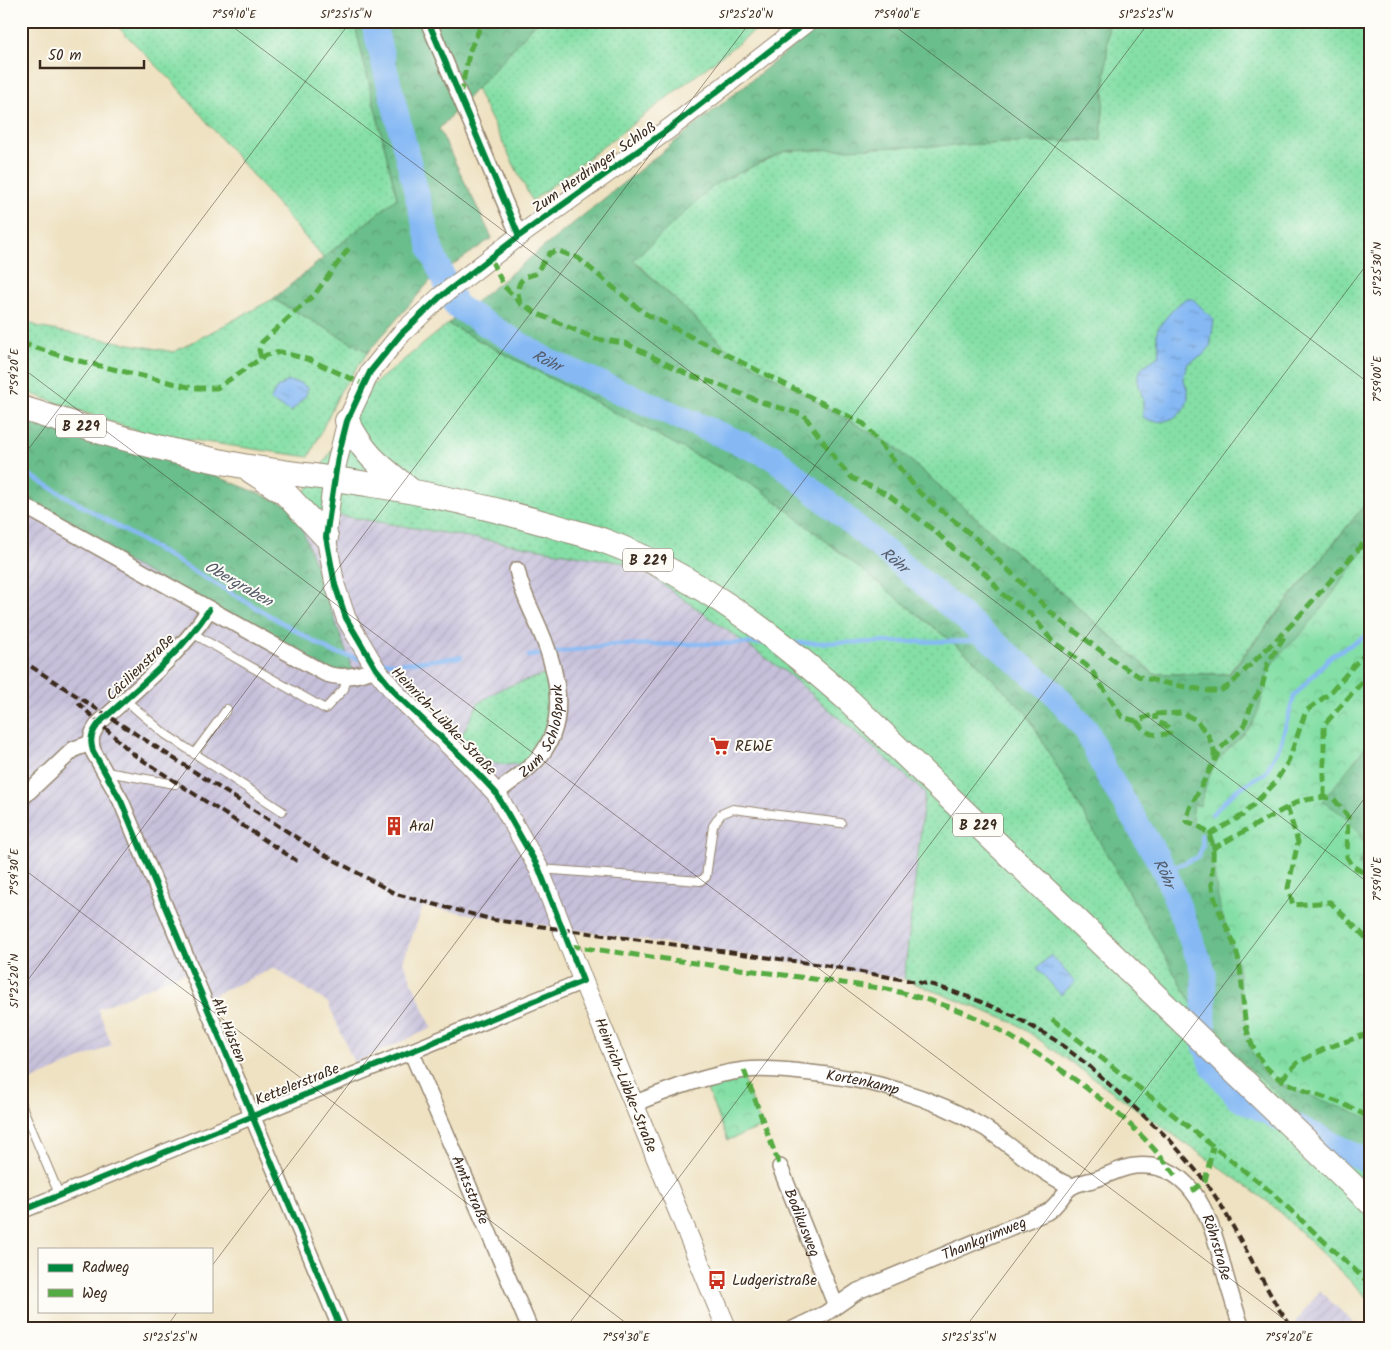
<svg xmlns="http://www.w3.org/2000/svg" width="1391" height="1350" font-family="Kalam,sans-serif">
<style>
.industrial{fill:url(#industrial-furrows)}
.grass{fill:url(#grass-dots);stroke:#608462}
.forest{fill:url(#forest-crowns);stroke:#537454}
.park{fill:url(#park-crowns);stroke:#608462}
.water{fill:url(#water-ripples);stroke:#607289}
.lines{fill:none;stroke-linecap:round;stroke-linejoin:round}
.stream{stroke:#86b9f4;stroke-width:4.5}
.river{stroke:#86b9f4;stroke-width:25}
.service-casing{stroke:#958670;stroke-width:10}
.minor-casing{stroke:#958670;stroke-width:18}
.tertiary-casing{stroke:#958670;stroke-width:21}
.primary-casing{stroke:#958670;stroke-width:26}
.service{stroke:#fff;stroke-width:8}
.minor{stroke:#fff;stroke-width:15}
.tertiary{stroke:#fff;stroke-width:19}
.primary{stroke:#fff;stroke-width:24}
.rail{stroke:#3b2a1e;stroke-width:4;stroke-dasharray:8 4;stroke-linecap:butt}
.quiet{stroke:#55ab43;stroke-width:5;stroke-dasharray:10 5;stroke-linecap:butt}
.cycleway-casing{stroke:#fdfcf7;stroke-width:9}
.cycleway{stroke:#00873e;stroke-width:6}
.ticks{fill:none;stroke:#3b2a1e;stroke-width:1;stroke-opacity:0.45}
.labels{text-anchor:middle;stroke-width:4;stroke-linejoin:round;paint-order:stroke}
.shield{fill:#fdfcf7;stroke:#75695f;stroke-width:1}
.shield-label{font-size:14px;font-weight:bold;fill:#3b2a1e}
.street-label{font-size:15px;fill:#3b2a1e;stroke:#fdfcf7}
.poi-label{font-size:15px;fill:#3b2a1e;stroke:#fdfcf7;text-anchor:start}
.water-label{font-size:16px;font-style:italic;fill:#555c69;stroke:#fdfcf7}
.neatline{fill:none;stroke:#3b2a1e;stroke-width:2}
.ticks-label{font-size:12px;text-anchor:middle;fill:#3b2a1e}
</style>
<defs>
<pattern id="industrial-furrows" width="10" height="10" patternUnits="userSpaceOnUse" patternTransform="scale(1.25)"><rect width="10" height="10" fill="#c6c0da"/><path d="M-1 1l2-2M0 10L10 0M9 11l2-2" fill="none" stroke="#aba5bb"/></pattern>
<pattern id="grass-dots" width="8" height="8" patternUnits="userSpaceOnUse" patternTransform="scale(1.25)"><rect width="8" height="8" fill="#84dfa6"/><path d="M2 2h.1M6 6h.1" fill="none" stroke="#73c08e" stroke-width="1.8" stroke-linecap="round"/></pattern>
<pattern id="forest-crowns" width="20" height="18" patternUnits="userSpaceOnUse" patternTransform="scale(1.25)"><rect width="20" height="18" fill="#6bbe8b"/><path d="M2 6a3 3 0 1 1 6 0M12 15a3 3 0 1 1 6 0" fill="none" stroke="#599b71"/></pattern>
<pattern id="park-crowns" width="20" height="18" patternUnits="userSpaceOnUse" patternTransform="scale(1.25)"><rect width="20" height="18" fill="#84dfa6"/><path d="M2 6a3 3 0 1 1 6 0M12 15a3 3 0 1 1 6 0" fill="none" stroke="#73c08e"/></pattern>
<pattern id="water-ripples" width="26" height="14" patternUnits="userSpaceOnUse" patternTransform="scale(1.25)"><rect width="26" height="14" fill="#86b9f4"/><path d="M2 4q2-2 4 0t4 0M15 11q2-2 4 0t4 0" fill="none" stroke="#6f97c5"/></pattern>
</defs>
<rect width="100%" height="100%" fill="#fdfcf7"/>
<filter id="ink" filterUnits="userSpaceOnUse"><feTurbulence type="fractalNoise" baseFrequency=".02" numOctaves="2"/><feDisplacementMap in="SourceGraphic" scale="10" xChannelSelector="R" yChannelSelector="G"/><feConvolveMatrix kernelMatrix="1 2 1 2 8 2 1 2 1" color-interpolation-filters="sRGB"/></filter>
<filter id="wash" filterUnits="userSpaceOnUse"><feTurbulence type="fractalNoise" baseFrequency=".0096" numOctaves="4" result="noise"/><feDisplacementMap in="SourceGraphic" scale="20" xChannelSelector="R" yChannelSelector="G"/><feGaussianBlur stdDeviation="1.12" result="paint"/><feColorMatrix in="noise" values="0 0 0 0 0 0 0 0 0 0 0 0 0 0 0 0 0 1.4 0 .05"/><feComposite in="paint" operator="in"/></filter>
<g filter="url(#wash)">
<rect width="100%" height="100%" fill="#efe2c2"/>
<path class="industrial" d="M21 505 357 684 295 508 636 565 787 673 926 792 904 979 423 907 403 961 432 1028 354 1063 328 1003 274 968 198 1002 185 972 98 1009 112 1045 21 1085Z
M1320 1291 1360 1329H1290Z"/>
<path class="grass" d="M112 21H354L397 198 323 258 172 81Z
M538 21H767L532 201 476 89Z
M1109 21H1370V498L1228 674H1154L895 447 728 350 633 259 717 183 786 151 1101 140Z
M273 299 368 352 341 390 309 457 143 433 21 390V319L42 328 174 352Z
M448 324 762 490 971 657 1027 714 1204 1025 1322 1135 1370 1158V1300L1271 1204 1017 1024 904 979 925 792 787 673 636 565 295 508 374 384Z
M546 674C553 715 550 732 523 763 489 769 484 759 462 735L478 703 503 688Z"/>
<path class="forest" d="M354 21H538L439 129 492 238 431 280 368 352 273 299 397 198Z
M825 21H1109L1101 140 786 151 717 183 633 260 728 350 895 447 1154 674H1229L1370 498V1158L1322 1135 1204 1025 1027 714 971 657 762 490 448 324Z
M21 397 295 508 358 685 21 505Z"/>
<path class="park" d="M1370 541V741L1322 802C1344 812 1356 828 1368 848L1358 864 1370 872V1118L1271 1081 1259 1067 1252 1053 1241 996 1238 964 1220 908 1214 872 1212 843 1208 833 1195 825 1192 819 1194 804 1200 806C1206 785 1210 767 1226 751 1234 743 1246 734 1252 724 1265 704 1263 675 1275 660 1282 651 1292 644 1299 636 1325 607 1347 573 1370 541Z
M743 1079 762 1127 728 1140 705 1085Z"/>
<path class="water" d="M1185 299H1193L1214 320 1210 347 1202 356 1188 363C1187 367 1184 373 1184 378 1184 384 1189 390 1188 397 1187 418 1159 428 1143 417V399L1138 382V376L1142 367 1159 356C1161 348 1156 340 1157 332 1158 325 1178 303 1185 299Z
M287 381 300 383 308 388 306 395 291 412 270 400 276 389Z
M1051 955 1075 982 1061 995 1037 968Z"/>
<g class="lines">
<path class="stream" d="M21 470 332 652 365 660
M795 643 993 641
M529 656 613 645 765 643
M377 661 397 664 461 657
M1212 814 1235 791 1266 772 1280 745 1294 696 1331 656 1370 634
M1165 871 1198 857 1203 846 1201 835"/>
<path class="river" id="s1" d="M373 21 431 250 456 306 548 361 773 457 1053 692 1087 731 1105 770 1165 871 1204 973V1043L1214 1068 1239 1098 1370 1163"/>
</g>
</g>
<g filter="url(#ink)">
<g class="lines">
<g class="service-casing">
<path id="service" d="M192 633 325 709 344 689 347 676
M124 699 165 734 282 811
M194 754 227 709
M106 772 175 784
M540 869 700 881 706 877 713 826 721 814 733 809 841 823
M21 1104 59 1194"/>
</g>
<g class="minor-casing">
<g id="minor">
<path d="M428 21 519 236"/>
<path d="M21 504 324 673C341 680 359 675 376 669"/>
<path d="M209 610C181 653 138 688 100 722 92 732 89 739 93 751L121 801 341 1329"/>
<path id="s2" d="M496 793C509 783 523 774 535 762 571 725 558 672 540 630 531 608 522 594 517 570"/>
<path d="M21 799 74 749 91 743"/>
<path id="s3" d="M411 1051 530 1329"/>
<path id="s4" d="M633 1104C669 1090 706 1075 745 1070 764 1068 783 1070 802 1072 867 1078 928 1094 985 1128 1005 1141 1054 1183 1073 1186"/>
<path id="s5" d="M780 1167 836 1306"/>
<path d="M21 1211 583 981"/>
<path id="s6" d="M793 1329 826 1313 858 1291 1047 1212C1058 1206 1064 1190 1073 1186 1081 1182 1091 1181 1099 1178 1110 1174 1123 1167 1135 1166 1197 1160 1213 1228 1225 1274 1230 1292 1236 1311 1242 1329"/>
</g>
</g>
<g class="tertiary-casing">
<path id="tertiary" d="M727 1329 583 981 539 869 496 793 470 765 397 695 376 669 346 618 335 585 326 537 333 479 347 421 370 372 401 334 440 297 519 236 670 128 808 21"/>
</g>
<g class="primary-casing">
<path id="primary" d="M21 408C94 431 168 452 243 466 284 473 326 477 367 484 429 493 491 508 551 525 569 531 589 535 607 542 698 576 777 637 849 701L1370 1202
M347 421C366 457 378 464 409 489
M251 471 285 493 326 537"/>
</g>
<use href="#service" class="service"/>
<use href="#minor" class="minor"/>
<use href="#tertiary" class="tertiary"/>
<use href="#primary" class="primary"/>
<path class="rail" d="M21 660 316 850 396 894 494 920 823 965 933 985 972 998 1014 1016 1055 1040 1088 1065 1169 1139 1205 1181 1221 1205 1278 1308 1293 1329
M78 703 133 754 297 861"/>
<path class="quiet" d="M460 95 470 50 483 21
M491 260 504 286 520 303 538 314 596 339 625 343 689 375 717 384 764 403 804 415 840 465 852 478 887 494 936 532 958 553 986 574 1002 594 1032 615 1052 641 1086 665 1094 674 1122 717 1136 721 1155 714 1182 713 1196 720 1208 735 1214 750V761
M520 303C516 287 517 278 535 274L550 253 558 251 578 258 644 313 864 424 920 493 979 541 1058 619 1116 662 1140 677 1170 684 1209 691H1220L1230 685 1292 624 1362 545 1370 531
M21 343 71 359 193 388H217L266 355 281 352 310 360 363 384
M261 358 259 350 262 342 315 294 349 248
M1284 637 1268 663 1262 687 1252 703 1244 726 1221 748 1190 808 1186 821C1193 824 1204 827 1208 834 1218 849 1210 870 1212 887 1216 911 1231 931 1237 954 1248 996 1235 1033 1268 1069 1286 1088 1319 1094 1343 1104 1352 1108 1361 1113 1370 1118
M1136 721C1148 735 1153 737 1170 733L1168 727 1156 721 1155 714
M1324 797V725L1370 673
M1287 807 1298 842 1288 888 1293 905 1330 902 1370 942
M1209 835 1243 815 1274 784 1288 762 1306 711 1330 693 1357 662 1370 651
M1212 849 1299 801 1324 797 1334 799 1348 817 1347 857 1353 866 1370 877
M570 946 887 989C916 996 943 1004 970 1015 996 1026 1019 1042 1042 1057 1092 1090 1140 1127 1175 1175
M1052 1019 1271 1192 1370 1284
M744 1070 780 1167
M1281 1080 1297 1063 1324 1049 1370 1033
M1192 1191 1205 1181 1213 1147"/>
<g class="cycleway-casing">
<path id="cycleway" d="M428 21 519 236
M209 610C181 653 138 688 100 722 92 732 89 739 93 751L121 801 341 1329
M21 1211 583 981 539 869 496 793 470 765 397 695 376 669 346 618 335 585 326 537 338 457 347 421 370 372 401 334 440 297 519 236 670 128 808 21"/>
</g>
<use href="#cycleway" class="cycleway"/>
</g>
</g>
<path class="ticks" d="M225 21 1370 884M888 21 1370 384M21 367 1297 1329M21 459 351 21M21 867 634 1329M21 989 751 21M211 1267 1150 21M165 1329 178 1311M565 1329 1370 260M964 1329 1370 791M1364 1329 1370 1321"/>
<defs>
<g id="supermarket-bare" transform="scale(1.5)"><path d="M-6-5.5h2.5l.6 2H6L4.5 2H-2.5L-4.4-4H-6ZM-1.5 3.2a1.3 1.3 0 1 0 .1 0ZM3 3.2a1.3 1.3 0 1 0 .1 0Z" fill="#c8321e" stroke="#fdfcf7" stroke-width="2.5" paint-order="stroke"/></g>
<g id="building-bare" transform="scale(1.5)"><path d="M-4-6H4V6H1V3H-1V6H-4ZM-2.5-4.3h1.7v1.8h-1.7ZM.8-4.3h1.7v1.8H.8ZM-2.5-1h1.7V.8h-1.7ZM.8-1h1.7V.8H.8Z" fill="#c8321e" stroke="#fdfcf7" stroke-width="2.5" paint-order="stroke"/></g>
<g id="bus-bare" transform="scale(1.5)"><path d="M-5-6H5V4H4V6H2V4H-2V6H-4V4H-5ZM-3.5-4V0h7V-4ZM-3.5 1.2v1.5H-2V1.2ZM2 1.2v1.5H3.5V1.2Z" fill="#c8321e" stroke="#fdfcf7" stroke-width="2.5" paint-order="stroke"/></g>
</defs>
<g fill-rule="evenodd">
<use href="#supermarket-bare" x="720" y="746"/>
<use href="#building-bare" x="394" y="826"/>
<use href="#bus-bare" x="717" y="1280"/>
</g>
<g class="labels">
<g class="shield">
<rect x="56" y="414.5" width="50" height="23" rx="4"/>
<rect x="623" y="548.5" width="50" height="23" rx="4"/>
<rect x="953" y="813.5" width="50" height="23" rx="4"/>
</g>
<g class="shield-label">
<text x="81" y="431">B 229</text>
<text x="648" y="565">B 229</text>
<text x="978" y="830">B 229</text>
</g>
<g class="street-label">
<text transform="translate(594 167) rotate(-35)" y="5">Zum Herdringer Schloß</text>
<text transform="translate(140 667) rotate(-44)" y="5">Cäcilienstraße</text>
<text transform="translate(444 721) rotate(46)" y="5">Heinrich-Lübke-Straße</text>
<text dy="5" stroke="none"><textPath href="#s2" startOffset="82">Zum Schloßpark</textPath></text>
<text transform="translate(229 1030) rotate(68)" y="5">Alt Hüsten</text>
<text dy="5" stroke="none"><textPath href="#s4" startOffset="236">Kortenkamp</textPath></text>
<text transform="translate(297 1084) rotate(-22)" y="5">Kettelerstraße</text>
<text transform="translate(626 1085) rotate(68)" y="5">Heinrich-Lübke-Straße</text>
<text dy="5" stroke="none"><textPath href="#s3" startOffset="151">Amtsstraße</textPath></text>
<text dy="5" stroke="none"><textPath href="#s5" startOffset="60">Bodikusweg</textPath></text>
<text dy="5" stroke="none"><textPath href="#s6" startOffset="212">Thankgrimweg</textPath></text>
<text dy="5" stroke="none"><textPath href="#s6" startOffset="510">Röhrstraße</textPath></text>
</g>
<g class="poi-label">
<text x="735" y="751">REWE</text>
<text x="409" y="831">Aral</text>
<text x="732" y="1285">Ludgeristraße</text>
</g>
<g class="water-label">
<text dy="6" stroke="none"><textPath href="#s1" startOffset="404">Röhr</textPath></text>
<text dy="6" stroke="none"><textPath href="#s1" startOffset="809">Röhr</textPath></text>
<text transform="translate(239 583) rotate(30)" y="6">Obergraben</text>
<text dy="6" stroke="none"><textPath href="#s1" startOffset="1229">Röhr</textPath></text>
</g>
</g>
<rect width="1391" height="1350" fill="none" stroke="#fdfcf7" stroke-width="55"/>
<rect x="38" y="1248" width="175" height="65" fill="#fdfcf7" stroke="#afa8a0"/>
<rect x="48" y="1264" width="25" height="8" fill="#00873e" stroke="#afa8a0"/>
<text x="82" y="1272" font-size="15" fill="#3b2a1e">Radweg</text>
<rect x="48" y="1289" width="25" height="8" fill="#55ab43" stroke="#afa8a0"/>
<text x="82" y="1298" font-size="15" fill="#3b2a1e">Weg</text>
<path d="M40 60v8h104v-8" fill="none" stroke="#3b2a1e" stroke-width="2.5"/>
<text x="48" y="60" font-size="15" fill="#3b2a1e" stroke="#fdfcf7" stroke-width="4" paint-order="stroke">50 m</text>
<rect x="28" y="28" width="1336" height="1294" class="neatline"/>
<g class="ticks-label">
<text x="234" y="18">7°59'10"E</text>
<text x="346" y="18">51°25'15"N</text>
<text x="746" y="18">51°25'20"N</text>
<text x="897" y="18">7°59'00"E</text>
<text x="1146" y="18">51°25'25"N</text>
<text transform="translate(1377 269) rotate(-90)" y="4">51°25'30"N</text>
<text transform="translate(14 372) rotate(-90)" y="4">7°59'20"E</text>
<text transform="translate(1377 379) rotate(-90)" y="4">7°59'00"E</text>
<text transform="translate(14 872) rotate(-90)" y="4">7°59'30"E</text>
<text transform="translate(1377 879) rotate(-90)" y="4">7°59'10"E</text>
<text transform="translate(14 981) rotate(-90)" y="4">51°25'20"N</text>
<text x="170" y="1341">51°25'25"N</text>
<text x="626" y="1341">7°59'30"E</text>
<text x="969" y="1341">51°25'35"N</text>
<text x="1289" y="1341">7°59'20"E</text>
</g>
</svg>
